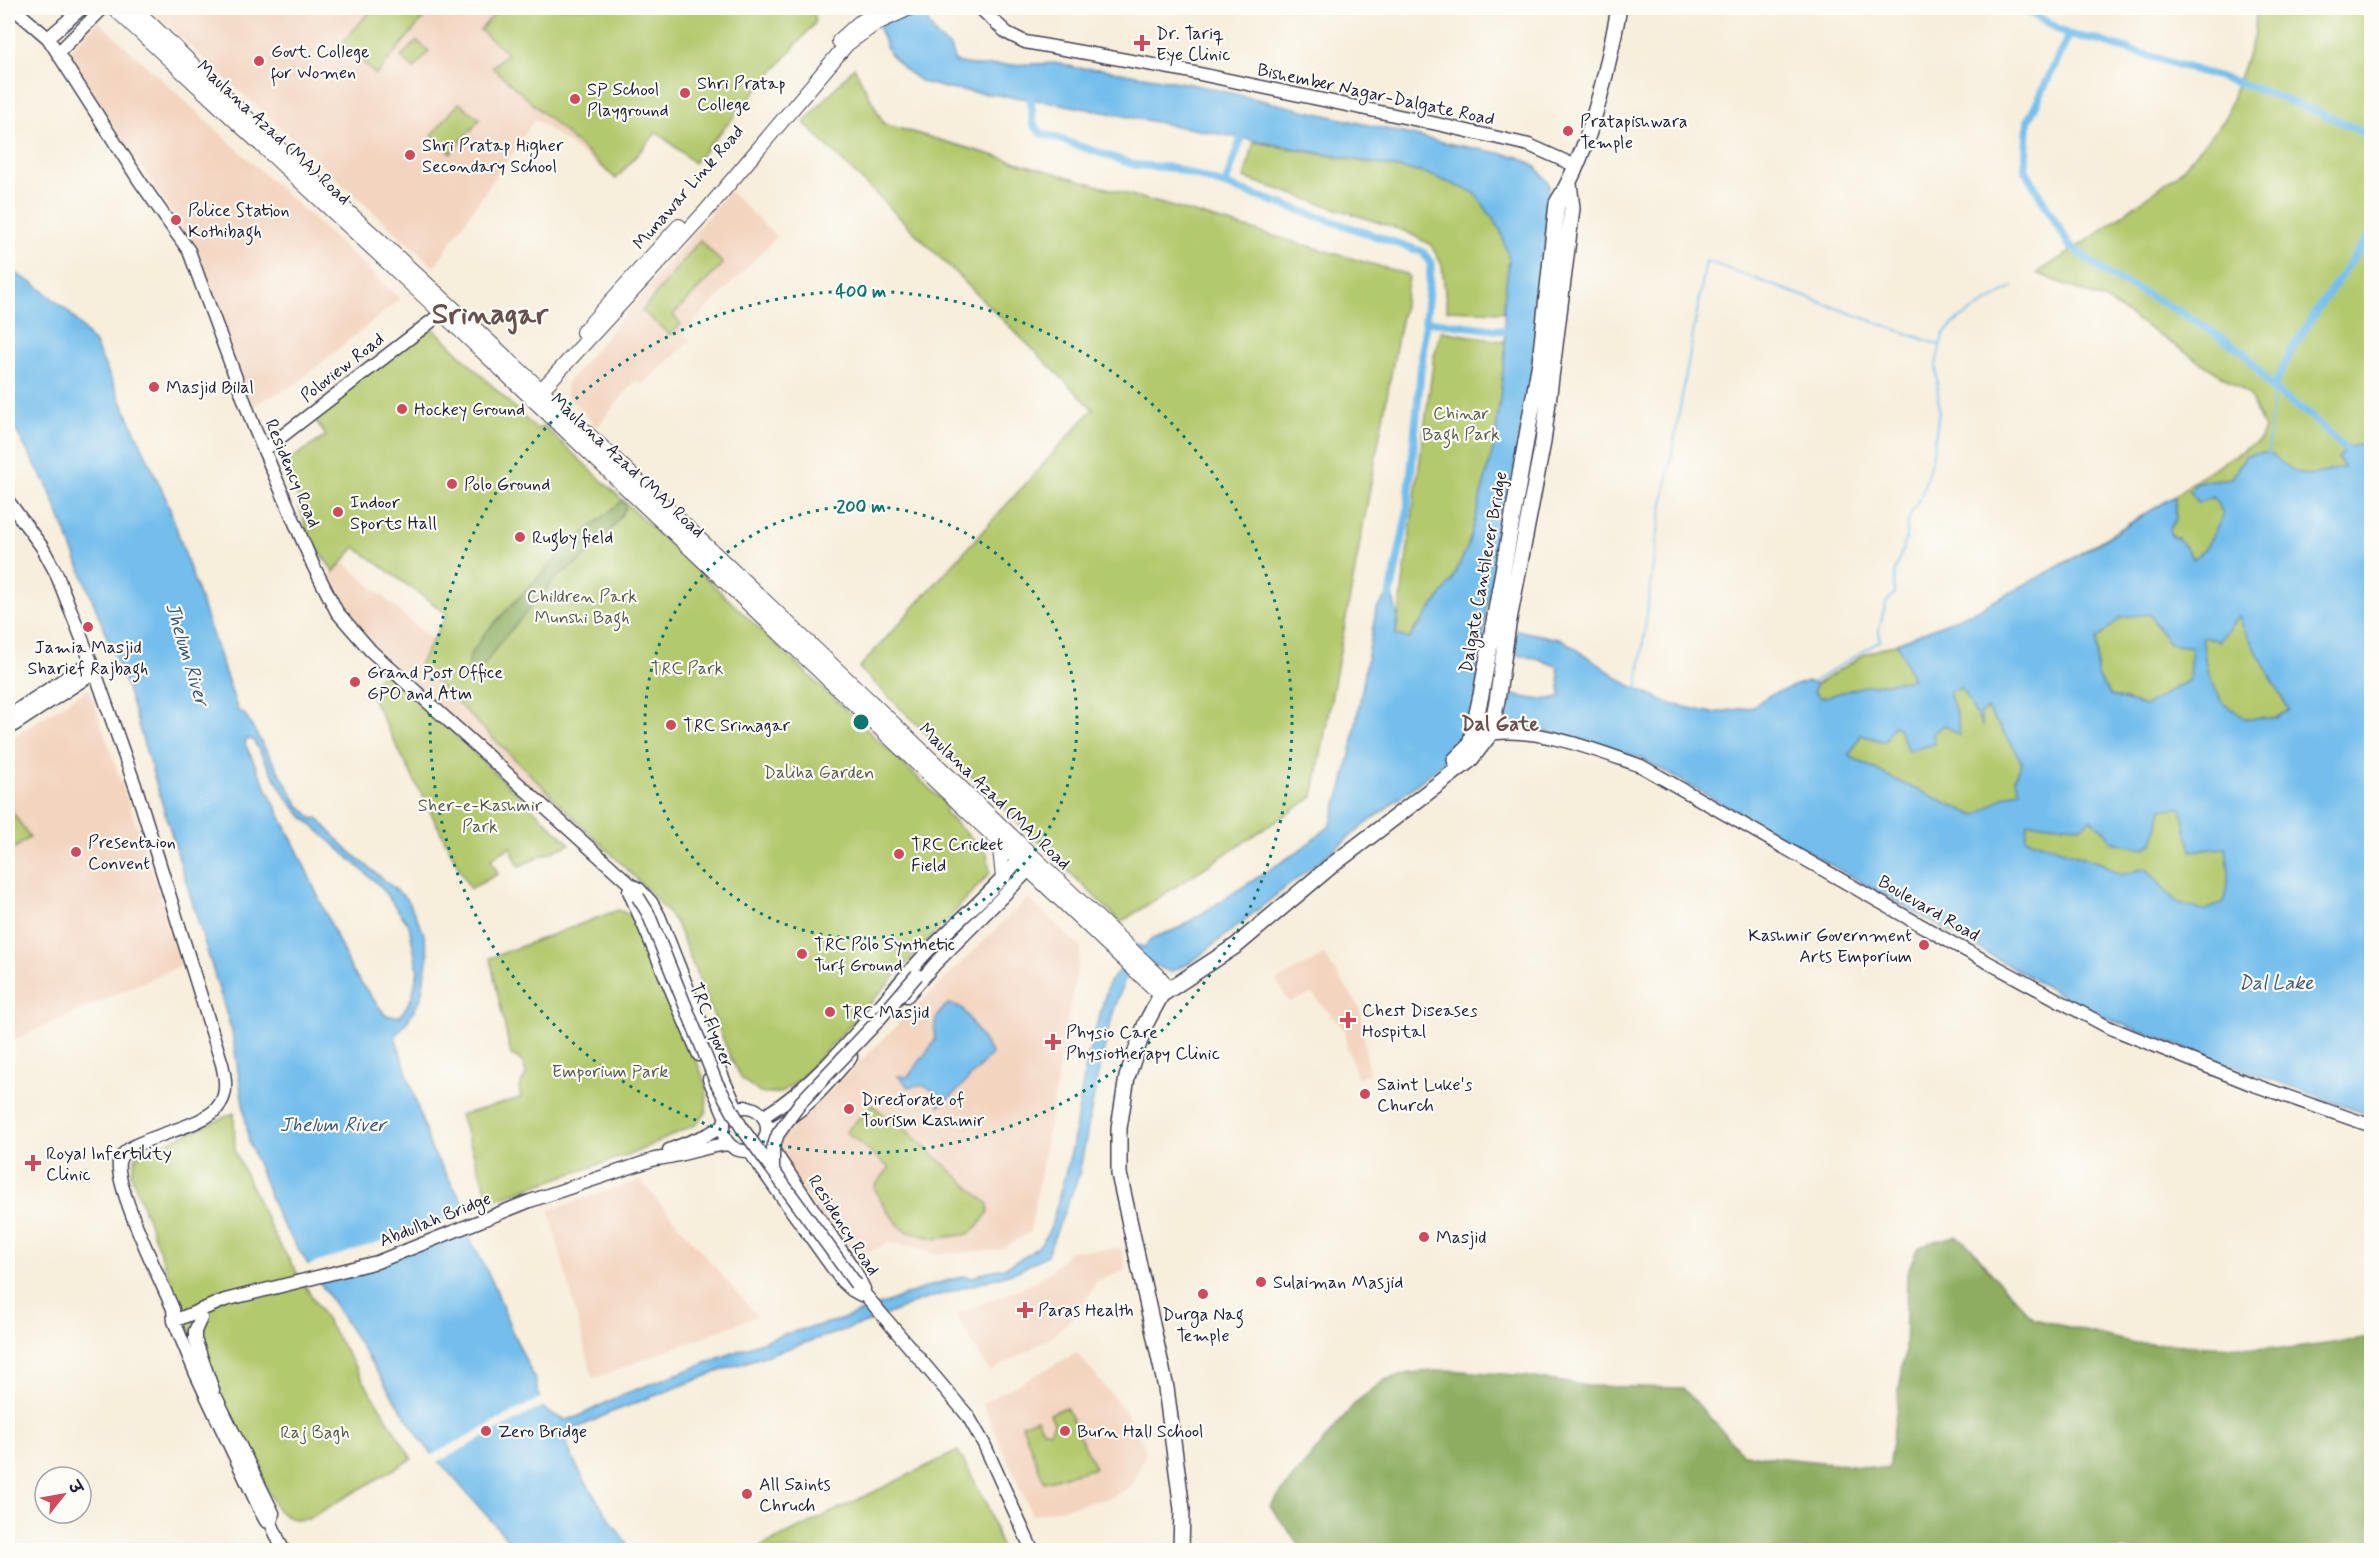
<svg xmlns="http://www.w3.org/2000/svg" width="2379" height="1558" font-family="Mynerve,'Playpen Sans Deva',sans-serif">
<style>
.built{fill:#f3d4bf}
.green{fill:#b3c96d;stroke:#6a7654;stroke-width:1.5}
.forest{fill:#8ead60;stroke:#58684e;stroke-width:1.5}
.water{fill:#73beec;stroke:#4a7094;stroke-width:1.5;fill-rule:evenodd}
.pier{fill:#f7eedb}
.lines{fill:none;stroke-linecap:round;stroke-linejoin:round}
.stream{stroke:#73beec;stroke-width:2}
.canal{stroke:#73beec;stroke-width:8}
.secondary-casing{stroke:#424153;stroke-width:15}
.primary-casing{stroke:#424153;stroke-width:16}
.highway-casing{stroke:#424153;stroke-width:18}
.secondary{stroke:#fff;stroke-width:12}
.primary{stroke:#fff;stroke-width:14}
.highway{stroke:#fff;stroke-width:15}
.secondary-bridge-casing{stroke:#424153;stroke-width:15;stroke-linecap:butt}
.secondary-bridge{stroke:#fff;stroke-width:12}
.ring{fill:none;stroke:#0f766e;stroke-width:3;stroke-dasharray:3 6}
.poi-dot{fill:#d1495b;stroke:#fdfcf7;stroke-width:2}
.labels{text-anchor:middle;stroke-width:4.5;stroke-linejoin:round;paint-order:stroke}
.poi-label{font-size:18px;fill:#22223b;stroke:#fdfcf7;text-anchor:start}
.street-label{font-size:18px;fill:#22223b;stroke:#fdfcf7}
.park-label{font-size:18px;fill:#555c4c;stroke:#fdfcf7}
.water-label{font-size:20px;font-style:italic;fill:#3e5979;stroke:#fdfcf7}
.neighbourhood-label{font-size:20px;font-weight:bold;fill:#67514f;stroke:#fdfcf7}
.town-label{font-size:30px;font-weight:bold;fill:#67514f;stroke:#fdfcf7}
.centre{fill:#0f766e;stroke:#fdfcf7;stroke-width:3}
.ring-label{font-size:18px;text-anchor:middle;font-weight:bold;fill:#0f766e;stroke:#fdfcf7;stroke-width:4.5;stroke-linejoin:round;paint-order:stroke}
</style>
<rect width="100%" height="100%" fill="#fdfcf7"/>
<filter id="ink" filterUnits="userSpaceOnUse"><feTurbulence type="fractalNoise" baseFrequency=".0167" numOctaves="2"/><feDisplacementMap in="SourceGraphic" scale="12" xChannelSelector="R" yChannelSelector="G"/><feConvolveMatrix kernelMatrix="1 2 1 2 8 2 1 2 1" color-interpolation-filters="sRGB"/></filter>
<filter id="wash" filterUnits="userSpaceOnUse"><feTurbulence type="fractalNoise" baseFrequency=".008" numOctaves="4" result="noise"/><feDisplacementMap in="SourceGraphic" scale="24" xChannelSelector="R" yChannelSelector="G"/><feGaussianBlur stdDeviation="1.35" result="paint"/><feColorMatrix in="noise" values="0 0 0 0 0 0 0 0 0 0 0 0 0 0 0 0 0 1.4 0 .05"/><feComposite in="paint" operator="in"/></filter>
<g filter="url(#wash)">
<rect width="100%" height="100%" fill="#f7eedb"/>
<path class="built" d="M148 8H814L815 23 657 131 616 179 535 119 434 267Z
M98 21 400 299 293 386 251 406 195 249 66 55Z
M729 191 777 237 683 333 691 341 643 384 635 381 597 427 566 394 567 383Z
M343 561 433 641 419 665 597 840 584 838 375 649 341 611 323 577 334 572Z
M89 688 184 964 11 1041 8 1031V740Z
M1028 898 1081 948 1030 1232 1000 1250 934 1254 915 1247 888 1243 850 1261 773 1146Z
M1324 955 1360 1008 1369 1074 1357 1078 1346 1043V1031L1312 994 1289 1002 1276 981Z
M640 1180 757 1316 593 1379 549 1210Z
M1121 1248 1126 1270 1097 1281 1080 1311 1049 1339 990 1372 955 1315 1033 1283 1052 1270 1070 1251Z
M1077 1353 1126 1412 1146 1451 1132 1487 1108 1498 1032 1515 982 1403Z"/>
<path class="green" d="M373 8H432L376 75 342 43Z
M500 8H814L815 23 694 163 657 132 616 179 492 67 507 53 480 30Z
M2256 8H2371V1039L1714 748 1865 654 1973 618 2175 496 2202 475 2259 441 2264 429 2249 394 2109 302 2037 273 2088 240 2178 174 2225 119 2255 33Z
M417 41 429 51 414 69 401 57Z
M854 67 884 124 1406 274 1409 277 1313 797 1121 922 859 668 1093 409 804 123Z
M459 103 480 119 451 153 432 135Z
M1254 142 1425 173 1475 193 1500 229 1506 244 1509 260 1504 312 1447 310 1442 265 1431 245 1407 232 1244 178Z
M700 240 723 264 673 315 681 324 670 335 642 311Z
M426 321 536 429 544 426 948 806 945 813 987 853 990 873 802 1077 781 1093H760L742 1079 732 1061 676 923 653 895 419 665 447 614 355 547 334 572 308 537 288 461 326 436 311 413Z
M1441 331 1505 342V354L1495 441 1468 546 1452 581 1429 615 1415 628 1409 639 1396 635 1434 357Z
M386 669 570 844 519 866 510 847 491 859 498 874 470 889 368 690Z
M8 806 30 837 8 853Z
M618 910 638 918 707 1087 706 1113 697 1124 636 1152 490 1201 460 1115 521 1098 519 1088 526 1075 524 1065 518 1058 511 1055 490 958Z
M872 1104 894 1124 906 1130 988 1204V1213L977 1227 968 1234 935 1239 903 1230 885 1208 874 1187 889 1168 846 1132Z
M234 1113 235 1152 275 1237 412 1459 308 1519C295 1521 286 1518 277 1509L195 1345 131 1175 136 1156Z
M1066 1407 1095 1468 1044 1482 1022 1425 1037 1419 1043 1430 1050 1432 1054 1423 1050 1414Z
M958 1451 986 1502 1002 1550H754Z"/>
<path class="forest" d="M623 500 626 508 613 527 583 559 556 578 498 645 483 667 467 674 470 655 486 632 566 548Z
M1956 1236 1971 1247 1992 1274 2034 1319 2135 1343 2287 1349 2371 1338V1550H1303L1270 1506 1356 1402 1385 1380 1409 1373 1446 1370 1517 1375 1587 1386 1683 1388 1743 1454 1888 1469 1905 1349 1907 1273 1917 1249 1930 1242Z"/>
<path class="water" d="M871 8H920L937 37 950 47 955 62 978 66 1060 63 1076 68 1101 69 1196 85 1437 141 1519 157C1534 163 1540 171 1549 184L1544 277 1536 356 1486 612 1477 699 1501 705 1503 693C1521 696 1543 704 1561 696L1558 667 1539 659 1513 654 1516 630 1563 640 1629 685 1671 704 1713 713 1752 707 1768 696 1807 681 1815 684 1814 692 1821 698 1861 687 1913 679 1897 643 1977 610 2067 562 2175 496 2176 519 2169 529 2171 537 2178 538 2193 559 2205 549 2224 514 2213 497 2199 503 2190 491 2196 482 2232 478 2245 456C2279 445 2275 467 2303 474 2314 477 2333 469 2344 467L2338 458C2348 445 2356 443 2371 445V1116L2126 1026 2081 1006 1641 758 1504 720 1500 716 1474 714 1462 747 1450 758 1190 963 1170 972 1151 963 1125 979 1113 1013 1097 1079 1079 1175 1047 1255 1018 1271 917 1302 869 1322 725 1369 612 1412 566 1433C562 1456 617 1528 631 1550H517L423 1443 279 1219 249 1142 232 1032 126 685 48 487 8 417V269L36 285 69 312 95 344 167 501 238 711 244 713 298 804 313 819 317 818 349 851 407 899 423 931 428 954 421 998 408 1020 395 1036 431 1149 465 1206 469 1236 495 1287 511 1329 535 1380 542 1407 550 1413 565 1420 577 1417 624 1394 780 1335 840 1320 935 1284 965 1276 971 1278 985 1272 1004 1268 1026 1256 1042 1243 1051 1227 1072 1148 1087 1059 1109 982 1119 971 1130 943 1144 947 1153 938 1179 928 1212 907 1297 852 1330 826 1343 785 1352 746 1376 610 1386 597H1393L1397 614 1396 635 1409 639 1452 581 1468 546 1495 441 1505 354 1504 302 1509 260 1500 229 1475 193 1425 173 1045 101 949 89 922 82 905 70 889 53ZM2149 614 2169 644 2191 647 2189 680 2145 706 2111 696 2097 676V639L2122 617ZM2239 616 2243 627 2289 710 2276 718 2246 719 2222 702 2207 672 2202 637 2219 641ZM1961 688 1983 727 1980 714 1987 709 2011 743 2022 763 2015 778 2020 790 2005 796 1976 816 1904 784 1849 756 1861 735 1885 742 1894 724 1898 728 1908 751 1935 744 1933 733 1945 725 1960 736 1957 716 1949 692ZM247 739 253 740 286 797 300 814 380 886 409 925 418 971 412 997 401 1016H386L352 971 298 852 245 744ZM2181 808 2191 851 2226 848 2229 872 2224 902 2203 911 2176 902 2146 868 2121 875 2101 863 2025 838 2028 823 2082 826 2091 819 2105 831 2112 842 2144 848 2153 844 2162 809Z
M949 1004 962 1008 992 1054 957 1091 939 1106 940 1096C930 1087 923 1083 909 1087L898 1076 908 1077 935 1041C933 1025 935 1013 949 1004Z"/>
<path class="pier" d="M469 1212 471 1228 315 1280 306 1266Z
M542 1397 545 1405 436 1463 430 1456Z"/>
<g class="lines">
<path class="stream" d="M2268 455 2273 389
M1810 684 1880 641 1879 629 1886 603 1894 594 1895 570 1906 540 1907 524 1913 509 1921 496 1932 459 1939 411 1936 365 1943 334 1959 319 2013 287
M1637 692 1655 549 1706 261 1939 345"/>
<path class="canal" d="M2022 8 2069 35 2096 40 2246 85 2333 118 2365 134 2372 144
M2069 35 2028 121 2025 170 2069 245 2107 274 2184 314 2244 352 2273 389 2312 417 2345 449
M1030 92 1033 124 1041 133 1135 165 1174 168 1423 252 1431 264 1407 515 1388 606
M2372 180 2369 188 2372 217
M1225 185 1244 130
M1426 321 1514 332
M2273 389 2291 351 2316 311 2372 232"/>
</g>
</g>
<g filter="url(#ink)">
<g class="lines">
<g class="secondary-casing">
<path id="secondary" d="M13 8 48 38 139 180 189 251 254 427 313 565 337 612 371 651 631 885 639 889 651 902 659 916 725 1083 737 1108
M980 8 1007 33 1025 42 1176 69 1437 124 1529 145 1576 166
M48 38 82 8
M58 53 103 8
M264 450 442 313
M8 501 42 547 56 573 95 672 137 791 222 1064C225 1077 228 1092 220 1104 205 1131 124 1136 119 1162 115 1188 161 1281 173 1309L174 1321 196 1374 261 1512 266 1521 271 1523
M8 716 90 662
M8 729 95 672
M1481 736C1528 723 1596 750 1641 766L1952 943 2108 1027 2251 1084 2372 1126
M631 885 629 891 699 1055
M907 996 935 964 1035 864
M709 1079 726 1118
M723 1129a22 22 0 1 1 44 0a22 22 0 1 1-44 0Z
M763 1117C829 1076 874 1008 927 952 959 919 995 890 1023 854
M767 1131C804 1113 824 1088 851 1057
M765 1138 855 1271 864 1289
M669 1150 709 1134 724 1125
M749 1151 842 1281 852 1290 861 1295
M856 1284 968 1416 984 1444 1032 1550
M201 1318 195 1331V1339L213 1390
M174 1321 225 1300 377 1262 530 1201 655 1159C681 1157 704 1146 729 1144
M217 1399 273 1513 271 1523 283 1550"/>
</g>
<g class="primary-casing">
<path id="primary" d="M114 8 428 300 1161 995
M134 8C194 64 251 124 312 179 599 439 877 709 1158 975L1169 989
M839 41 859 23 885 8
M583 332 679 226
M535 397 706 211 847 44 875 24 910 8
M999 839 1003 878"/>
</g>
<g class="highway-casing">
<path id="highway" d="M1455 760 1470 745 1481 695 1540 362 1557 203C1590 151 1608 68 1619 8
M1181 1550 1182 1509 1166 1388 1119 1174V1128L1127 1077 1146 1023 1161 995 1237 945 1331 866 1470 760 1490 734 1497 701 1508 625 1543 442 1572 208 1569 184"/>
</g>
<use href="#secondary" class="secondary"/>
<use href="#primary" class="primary"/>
<use href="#highway" class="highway"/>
<g class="secondary-bridge-casing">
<path id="secondary-bridge" d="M638 897 648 913 716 1082 742 1128 856 1284
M773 1171V1148L778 1134 801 1102 875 1024 917 975"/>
</g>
<use href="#secondary-bridge" class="secondary-bridge"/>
</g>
</g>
<g class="ring">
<circle cx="861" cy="722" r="216"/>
<circle cx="861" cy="722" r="431"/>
</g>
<g class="poi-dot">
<path d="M1139 34h6v6h6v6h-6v6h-6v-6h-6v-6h6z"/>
<circle cx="259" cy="61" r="6"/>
<circle cx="685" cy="93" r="6"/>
<circle cx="575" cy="99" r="6"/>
<circle cx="1568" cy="131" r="6"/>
<circle cx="410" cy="155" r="6"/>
<circle cx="176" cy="220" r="6"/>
<circle cx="154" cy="387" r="6"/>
<circle cx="402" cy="409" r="6"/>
<circle cx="452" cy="484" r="6"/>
<circle cx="338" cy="512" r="6"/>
<circle cx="520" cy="537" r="6"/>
<circle cx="88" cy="627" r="6"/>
<circle cx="355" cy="682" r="6"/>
<circle cx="671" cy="725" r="6"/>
<circle cx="76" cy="852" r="6"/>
<circle cx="899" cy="854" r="6"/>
<circle cx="1924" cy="945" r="6"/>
<circle cx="802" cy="954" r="6"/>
<circle cx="830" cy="1012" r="6"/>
<path d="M1345 1011h6v6h6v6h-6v6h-6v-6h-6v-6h6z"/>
<path d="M1050 1033h6v6h6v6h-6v6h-6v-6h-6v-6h6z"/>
<circle cx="1365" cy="1094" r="6"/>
<circle cx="849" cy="1109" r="6"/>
<path d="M30 1154h6v6h6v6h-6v6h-6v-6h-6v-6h6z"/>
<circle cx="1424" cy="1237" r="6"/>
<circle cx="1261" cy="1282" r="6"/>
<circle cx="1203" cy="1294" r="6"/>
<path d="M1022 1301h6v6h6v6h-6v6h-6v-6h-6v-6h6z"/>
<circle cx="486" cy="1431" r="6"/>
<circle cx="1065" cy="1431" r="6"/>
<circle cx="747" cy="1494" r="6"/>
</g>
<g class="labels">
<g class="poi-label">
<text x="1156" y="39">Dr. Tariq<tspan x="1156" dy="21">Eye Clinic</tspan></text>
<text x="271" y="57">Govt. College<tspan x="271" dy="21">for Women</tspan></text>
<text x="697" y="89">Shri Pratap<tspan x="697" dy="21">College</tspan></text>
<text x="587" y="95">SP School<tspan x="587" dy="21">Playground</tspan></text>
<text x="1580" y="127">Pratapishwara<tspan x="1580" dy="21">Temple</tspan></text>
<text x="422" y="151">Shri Pratap Higher<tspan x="422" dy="21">Secondary School</tspan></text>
<text x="188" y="216">Police Station<tspan x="188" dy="21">Kothibagh</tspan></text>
<text x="166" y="393">Masjid Bilal</text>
<text x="414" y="415">Hockey Ground</text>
<text x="464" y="490">Polo Ground</text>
<text x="350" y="508">Indoor<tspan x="350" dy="21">Sports Hall</tspan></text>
<text x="532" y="543">Rugby field</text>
<text x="88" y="653" text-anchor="middle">Jamia Masjid<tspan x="88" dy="21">Sharief Rajbagh</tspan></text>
<text x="367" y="678">Grand Post Office<tspan x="367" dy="21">GPO and Atm</tspan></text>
<text x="683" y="731">TRC Srinagar</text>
<text x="88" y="848">Presentaion<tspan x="88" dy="21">Convent</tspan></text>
<text x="911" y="850">TRC Cricket<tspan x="911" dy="21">Field</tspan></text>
<text x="1912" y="941" text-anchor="end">Kashmir Government<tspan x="1912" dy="21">Arts Emporium</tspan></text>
<text x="814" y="950">TRC Polo Synthetic<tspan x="814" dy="21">Turf Ground</tspan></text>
<text x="1362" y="1016">Chest Diseases<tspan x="1362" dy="21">Hospital</tspan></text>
<text x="842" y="1018">TRC Masjid</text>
<text x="1066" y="1038">Physio Care<tspan x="1066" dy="21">Physiotherapy Clinic</tspan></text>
<text x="1377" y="1090">Saint Luke's<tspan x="1377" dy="21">Church</tspan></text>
<text x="861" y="1105">Directorate of<tspan x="861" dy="21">Tourism Kashmir</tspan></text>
<text x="46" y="1159">Royal Infertility<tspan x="46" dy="21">Clinic</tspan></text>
<text x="1436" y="1243">Masjid</text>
<text x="1273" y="1288">Sulaiman Masjid</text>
<text x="1038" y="1316">Paras Health</text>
<text x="1203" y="1320" text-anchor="middle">Durga Nag<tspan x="1203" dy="21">Temple</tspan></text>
<text x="498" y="1437">Zero Bridge</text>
<text x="1077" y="1437">Burn Hall School</text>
<text x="759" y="1490">All Saints<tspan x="759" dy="21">Chruch</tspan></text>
</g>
<g class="street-label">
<text transform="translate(1376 94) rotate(12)" y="6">Bishember Nagar-Dalgate Road</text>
<text transform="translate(274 132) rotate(43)" y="6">Maulana Azad (MA) Road</text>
<text transform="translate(688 187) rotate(-49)" y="6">Munawar Link Road</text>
<text transform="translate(342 367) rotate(-38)" y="6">Poloview Road</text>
<text transform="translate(628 465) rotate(43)" y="6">Maulana Azad (MA) Road</text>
<text transform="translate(293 473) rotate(67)" y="6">Residency Road</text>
<text transform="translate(1483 572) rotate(-80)" y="6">Dalgate Cantilever Bridge</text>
<text transform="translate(995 796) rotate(44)" y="6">Maulana Azad (MA) Road</text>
<text transform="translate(1929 908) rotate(30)" y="6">Boulevard Road</text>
<text transform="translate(712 1025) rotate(68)" y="6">TRC Flyover</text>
<text transform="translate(435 1219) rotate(-22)" y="6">Abdullah Bridge</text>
<text transform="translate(844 1225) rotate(57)" y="6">Residency Road</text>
</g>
<g class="park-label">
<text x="1461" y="419">Chinar<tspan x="1461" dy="21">Bagh Park</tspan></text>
<text x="582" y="602">Children Park<tspan x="582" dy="21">Munshi Bagh</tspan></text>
<text x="687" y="674">TRC Park</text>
<text x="819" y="778">Daliha Garden</text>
<text x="480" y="811">Sher-e-Kashmir<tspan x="480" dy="21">Park</tspan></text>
<text x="610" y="1077">Emporium Park</text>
<text x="315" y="1438">Raj Bagh</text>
</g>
<g class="water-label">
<text transform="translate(188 654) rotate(73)" y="7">Jhelum River</text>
<text x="2276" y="989">Dal Lake</text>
<text x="333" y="1131">Jhelum River</text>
</g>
<g class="neighbourhood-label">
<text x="1500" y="730">Dal Gate</text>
</g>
<g class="town-label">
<text x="490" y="323">Srinagar</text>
</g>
</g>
<circle cx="861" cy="722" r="9" class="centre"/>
<g class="ring-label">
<text x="861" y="297">400 m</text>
<text x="861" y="512">200 m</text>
</g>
<rect width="2379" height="1558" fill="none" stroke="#fdfcf7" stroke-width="30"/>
<g transform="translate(63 1495) rotate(59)"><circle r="28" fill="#fdfcf7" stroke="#a5a5ac" stroke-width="1.5"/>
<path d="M0-4.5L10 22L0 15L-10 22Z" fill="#d1495b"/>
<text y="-9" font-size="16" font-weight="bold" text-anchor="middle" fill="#22223b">उ</text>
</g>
</svg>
